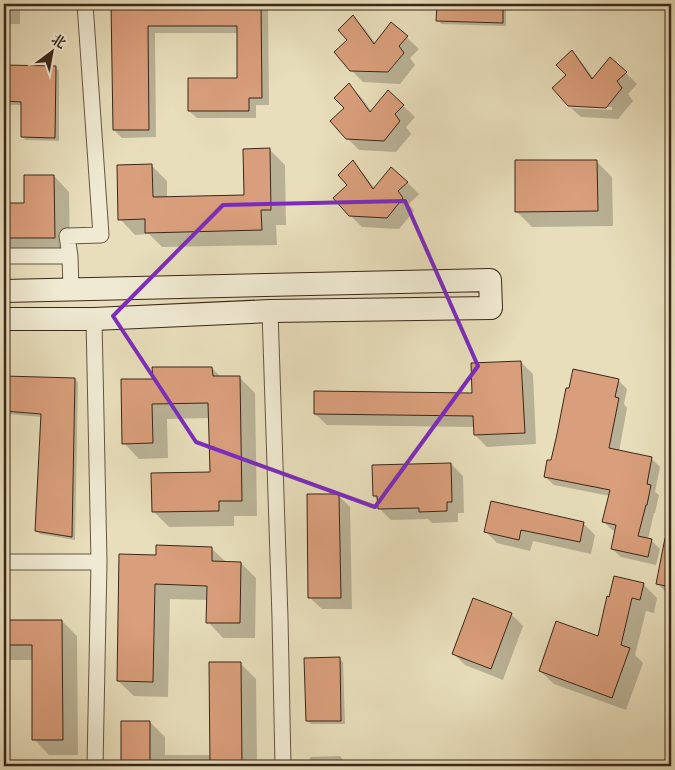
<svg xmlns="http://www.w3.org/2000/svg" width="675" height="770" font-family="'Old Standard TT','Noto Serif SC',serif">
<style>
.shadow{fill:#0003}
.building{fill:#d99e7b;stroke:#3a2719}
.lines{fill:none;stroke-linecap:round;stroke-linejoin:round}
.street-casing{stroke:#665542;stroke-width:17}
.secondary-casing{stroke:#3a2719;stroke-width:24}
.street{stroke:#f0ead3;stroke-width:15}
.secondary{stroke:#f0ead3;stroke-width:22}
.marked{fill:none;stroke:#7b2cbf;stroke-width:4;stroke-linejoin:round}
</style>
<rect width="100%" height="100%" fill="#e8debb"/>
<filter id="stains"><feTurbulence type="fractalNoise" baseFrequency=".004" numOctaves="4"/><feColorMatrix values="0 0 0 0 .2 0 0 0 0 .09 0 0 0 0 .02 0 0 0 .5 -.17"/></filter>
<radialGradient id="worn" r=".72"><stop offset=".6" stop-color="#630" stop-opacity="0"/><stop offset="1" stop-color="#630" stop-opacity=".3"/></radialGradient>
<path class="shadow" d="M4 4H20V24H4Z
M113 4H268L269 105H256V118H197L189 111 238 79V33H155L156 137 122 138 114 130Z
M438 4H506V26L441 24 438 20Z
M353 17 365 29 375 43 392 24 419 49 410 58 415 65 400 84 363 82 351 70 349 40Z
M572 52 583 64 594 79 626 73 637 84 628 94 633 101 618 119 581 117 571 108 612 110V107L569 105 567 75Z
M4 66 55 67 59 71V141L26 140 23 137V105H4Z
M349 85 361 97 372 112 388 92 415 117 406 127 411 134 396 152 359 150 347 138 345 108Z
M269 149 285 165 286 225H276L277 245 162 247 149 234 135 235 120 219 151 165 167 181V198L245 196Z
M353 162 364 174 375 189 407 182 419 194 409 204 414 211 399 229 362 227 350 215 349 185Z
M597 162 612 177 613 226 532 227 516 211Z
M54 176 69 192 70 253H4V204H25Z
M521 362 533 374 536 444 487 447 475 435V427L327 425 315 414 473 394Z
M212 368 221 377H239L255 393 257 516H234V526L169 527 153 511 211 473 210 418 167 419 168 458 139 459 124 443 154 380Z
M4 378 75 379 78 382 75 540 40 534 36 531 42 417 8 414 4 410Z
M618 380 627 389 624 404 627 408 619 452 651 458 660 467 655 492 659 495 655 513H654L648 539 651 540 660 549 656 565 621 557 612 549 616 531 612 530 604 522 610 496 554 485 545 477 552 462Z
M451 464 463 476 464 513H458V522L432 523 428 519 391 520 379 508V501L374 496Z
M338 495 350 507 352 609H322L310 598Z
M584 524 595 535 591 554 533 541 530 551 497 543 486 532Z
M211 548 226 562 241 563 256 578 255 638H223L208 622V600L170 599 168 697 134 696 118 681 158 556Z
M663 555 671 556V599L669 597 670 592 665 591 657 583Z
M615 577 644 585 657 598 654 613 646 611 635 655 643 663 626 710 554 684 540 671 599 638Z
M511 614 523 626 503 680 465 665 454 654Z
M4 621H62L77 636 78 755H49L34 739 33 660H4Z
M339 659 343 662 345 724H311L307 721Z
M241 664 256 679 257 766H122V722H150L165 737V755H211Z
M340 756 343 760 344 766H311L310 757Z"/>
<path class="building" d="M111 4H261L262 98H249V111H188V78H237V26H148L149 130H113Z
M437 4H503V23L436 21Z
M353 15 374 44 391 22 408 36 399 46 404 53 388 72 350 71 334 52 347 40 338 30Z
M572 50 592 79 610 57 627 72 617 81 622 88 606 108 568 106 552 88 566 75 556 65Z
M4 65 56 66 55 138 21 137V102L4 101Z
M349 83 370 112 388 90 404 105 395 114 400 121 384 141 346 139 330 121 344 108 334 98Z
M270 148 271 210H261L262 230 145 233V219L118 220 117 165 152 164 153 197 244 195 243 149Z
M353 160 373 189 391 167 408 182 398 191 403 198 387 218 349 216 333 198 347 185 338 175Z
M515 160H597L598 211 515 212Z
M24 175H54L55 238H4V203H24Z
M521 361 525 433 474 435 473 416 314 414V391L472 393 471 363Z
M152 367H212L213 376H240L242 501H219V511L152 512 151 473 210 472 208 403 152 404 153 443 122 444 121 379H153Z
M573 369 619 379 615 397 619 398 609 448 652 457 647 484 651 485 647 505H646L638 536 652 539 648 557 611 549 616 525 602 522 610 490 544 477 547 460H551L557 434 566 388H569Z
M4 376 75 378 72 537 35 531 41 414 4 411Z
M451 463 452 502H447V511L419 512V508L378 509 377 496H373L372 465Z
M307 494H339L341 598H308Z
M491 501 584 522 580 542 521 530 519 540 484 532Z
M665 538 671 539V587L656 584Z
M156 545 212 547V561L241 562 240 623H206L207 586 155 584 153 682 117 681 119 554 156 555Z
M614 576 644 583 640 600 632 598 621 645 630 648 612 698 539 671 556 621 598 636 607 596 609 597Z
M473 598 512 613 491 669 452 654Z
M4 620H62L63 740H32V645H4Z
M340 657 341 721H306L304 658Z
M209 662H241L242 766H210Z
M121 721H150V766H121Z"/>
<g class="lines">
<g class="street-casing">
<path id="street" d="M4 256H70
M71 290 70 256 67 236 101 235 85 4
M270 311 280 618 283 766
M94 319 99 562 95 766
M4 562H99"/>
</g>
<g class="secondary-casing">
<path id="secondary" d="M4 291 490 280 491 308 270 311 94 319H4"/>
</g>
<use href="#street" class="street"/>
<use href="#secondary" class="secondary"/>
</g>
<path class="marked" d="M405 201 478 366 375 507 196 442 113 316 223 205Z"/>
<rect width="675" height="770" fill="none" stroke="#e8debb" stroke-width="20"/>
<rect x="5" y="5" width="665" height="760" fill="none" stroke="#3a2719" stroke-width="2.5"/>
<rect x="10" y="10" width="655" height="750" fill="none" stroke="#3a2719"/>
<g transform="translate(52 52) rotate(32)" stroke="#f0ead3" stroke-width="4" paint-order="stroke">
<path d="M0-4L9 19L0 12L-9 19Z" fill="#3a2719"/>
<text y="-8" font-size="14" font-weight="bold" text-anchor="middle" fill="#3a2719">北</text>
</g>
<rect width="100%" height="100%" filter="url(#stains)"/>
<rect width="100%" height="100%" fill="url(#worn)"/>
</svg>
